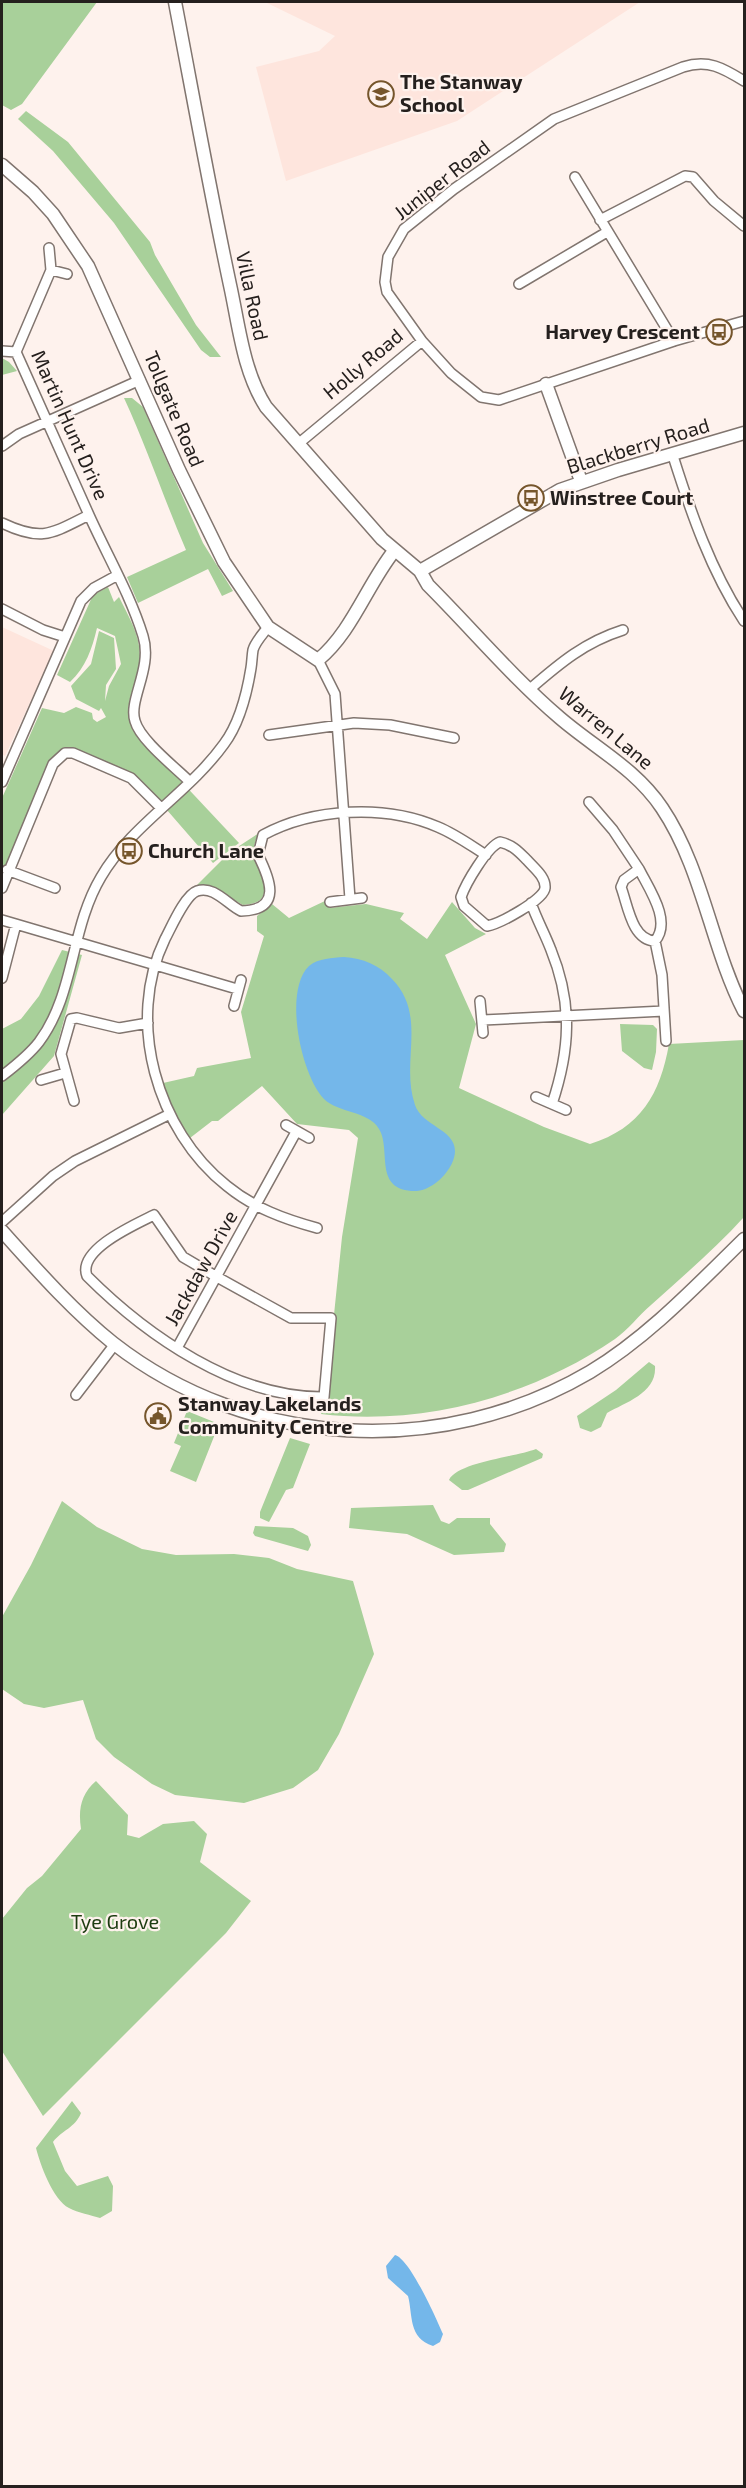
<svg xmlns="http://www.w3.org/2000/svg" width="746" height="2488" font-family="'Exo 2',sans-serif">
<style>
.education{fill:#fee5dd}
.green{fill:#a8d09a}
.water{fill:#74b7ea}
.lines{fill:none;stroke-linecap:round;stroke-linejoin:round}
.minor-casing{stroke:#81756f;stroke-width:12}
.tertiary-casing{stroke:#81756f;stroke-width:15}
.minor{stroke:#fff;stroke-width:9}
.tertiary{stroke:#fff;stroke-width:12}
.labels{text-anchor:middle;stroke-width:4.5;stroke-linejoin:round;paint-order:stroke}
.poi-label{font-size:20px;font-weight:bold;fill:#25201e;stroke:#fef2ed;text-anchor:start}
.street-label{font-size:20px;fill:#25201e;stroke:#fef2ed}
.park-label{font-size:20px;fill:#1d3c10;stroke:#fef2ed}
</style>
<rect width="100%" height="100%" fill="#fef2ed"/>
<path class="education" d="M265 2H640L457 121 286 181 256 67 319 51 335 36Z
M2 627 54 651 5 756 2 754Z"/>
<path class="green" d="M2 2H97L22 104 11 110 2 105Z
M26 111 68 142 150 242 155 255 196 325 221 357H210L201 350 114 223 53 151 18 119Z
M2 358 9 362 17 371 2 375Z
M124 398H132L143 407 203 543 233 591 222 596 208 569 138 603 127 577 186 550C164 499 147 448 124 398Z
M108 587 114 602 119 597C129 617 141 637 140 659 140 681 122 702 131 723 138 739 167 760 181 773L179 779 239 843 213 863 140 779 68 749 54 756 2 876V798L42 708 64 713 76 707 92 713 93 719 97 722 106 717 101 708 99 711 76 699 71 686 91 664 99 631 114 638 116 669 106 685 105 701 109 686 121 664 115 636 97 628C92 649 86 667 70 682L57 675 93 595Z
M259 833C256 839 253 846 254 852 255 871 283 902 243 905L210 886 195 887 230 852Z
M327 900 329 908 366 904 404 913 400 919 427 939 452 902 475 928 486 934 445 955 476 1024 459 1088 544 1127 590 1144C641 1128 660 1094 669 1044L744 1040V1217C715 1249 683 1276 651 1305 639 1315 628 1330 615 1339 530 1397 423 1426 321 1414L325 1402 342 1237 358 1138 349 1130 297 1124 262 1086 218 1121H212L190 1138 174 1113 163 1083 194 1076 197 1068 251 1058 241 1012 264 936 257 931V916L272 904 289 918Z
M62 950 82 955 54 1056 2 1115V1029L21 1019 39 996Z
M620 1024 653 1025 657 1029 656 1052 652 1070 644 1068 622 1051Z
M649 1362 655 1366C657 1393 626 1402 607 1413L601 1427 591 1432 580 1428 577 1416 616 1390Z
M187 1411 219 1424 196 1482 170 1471 181 1446 174 1443Z
M290 1438 310 1444 293 1488 286 1490 269 1522 260 1518V1512Z
M536 1449 543 1454 542 1458 468 1490H462L449 1480C458 1462 516 1457 536 1449Z
M62 1501 97 1527 142 1549 176 1555 234 1554 269 1558 297 1569 353 1581 374 1654 339 1734 318 1770 293 1788 244 1803 175 1795 152 1784 114 1757 96 1739 83 1700 44 1708 24 1704 2 1689V1617L31 1565Z
M433 1505 441 1521 449 1524 457 1518H490V1524L506 1544 504 1552 454 1555 407 1534 349 1528 351 1508Z
M255 1526 293 1528 308 1536 311 1545 308 1551 255 1536 253 1533Z
M96 1781 128 1815 127 1835 139 1838 163 1824 194 1821 207 1834 200 1862 251 1901 226 1933 43 2116 2 2051V1919L27 1888 42 1876 81 1829C78 1809 81 1794 96 1781Z
M72 2101 81 2113C75 2128 62 2130 53 2142L65 2171 77 2186 108 2176 113 2186 112 2211 100 2218C91 2215 78 2213 69 2208 53 2200 40 2164 36 2148Z"/>
<path class="water" d="M344 957C363 958 379 965 392 979 428 1016 400 1062 415 1105 422 1126 455 1129 455 1151 455 1169 433 1190 417 1191 372 1192 392 1150 379 1129 369 1111 338 1113 324 1099 301 1075 283 991 309 966 319 958 332 958 344 957Z
M395 2255C410 2259 436 2318 443 2334L440 2342 433 2346C408 2338 413 2315 408 2296L388 2278 386 2266Z"/>
<g class="lines">
<g class="minor-casing">
<path id="minor" d="M575 177 674 341
M600 220 685 176 693 177 714 201 744 226
M51 270 67 274
M519 284 607 232
M422 341 387 292 385 282 388 257 404 229 454 189 554 119 683 67C708 59 723 68 744 81
M2 351 16 352
M298 444 422 341 451 373 481 397 499 400 674 341 744 321
M2 446 19 434 140 380
M673 456C691 513 711 571 744 621
M89 515C107 555 130 594 143 636 153 668 128 700 135 721 140 740 176 768 190 782
M2 523C42 542 51 534 89 515L16 352 51 270 49 248
M2 609 43 630 65 637
M318 660 335 694 350 899
M530 689C560 663 585 642 623 630
M269 735 354 723 390 725 454 738
M2 782 81 601 94 588 116 576
M589 802 613 830 639 869
M500 842C513 845 519 852 527 860 534 868 546 877 545 888 544 900 499 924 487 926L464 906 461 897C466 883 487 847 500 842Z
M7 870 55 888
M2 888 53 764 65 753H73L131 778 161 808
M330 902 362 898
M531 903C537 920 545 934 551 950 573 1004 570 1050 552 1104
M2 920 237 989
M655 941C632 940 628 906 621 887L624 880 639 869C649 889 672 921 655 941L662 975 666 1041
M2 978 16 924
M480 1001 483 1033
M234 1006 241 980
M483 1020 664 1011
M2 1076C15 1066 29 1055 39 1042 75 994 70 929 101 877 132 824 188 794 224 744 239 724 247 693 251 668 252 662 252 656 253 650 255 642 263 634 268 627
M41 1080 65 1073
M536 1097 566 1110
M74 1101 61 1054 71 1019 77 1018 119 1028 148 1023
M286 1125 309 1138
M154 1215 183 1257 217 1277 291 1318H331L324 1397C236 1398 147 1336 87 1276 77 1250 134 1225 154 1215Z
M2 1222 53 1176 75 1161 170 1114
M317 1228C284 1219 254 1208 227 1186 157 1131 125 1021 165 939 171 928 185 895 197 891 214 885 228 905 241 911 283 910 270 879 258 855L263 835C313 808 385 804 438 827 455 834 470 845 486 855
M177 1348 296 1132
M76 1395 115 1344"/>
</g>
<g class="tertiary-casing">
<path id="tertiary" d="M175 2C193 96 210 191 230 285 239 326 243 371 266 407L382 539 420 571 428 585C472 629 513 678 560 718 595 748 636 769 662 808 703 869 711 947 744 1011
M2 165 33 192 53 214 88 266 179 470 224 562 268 627 318 660C352 632 367 585 394 551
M546 384 581 481
M420 571 560 490 618 470 744 433
M2 1231C37 1270 72 1310 113 1343 250 1450 442 1459 590 1372 648 1337 696 1286 744 1239"/>
</g>
<use href="#minor" class="minor"/>
<use href="#tertiary" class="tertiary"/>
</g>
<defs>
<g id="school-ring" transform="scale(1.35)"><circle r="9.5" fill="#fef2ed" stroke="#75552b" stroke-width="1.5"/><path d="M0-5L7-2L0 1L-7-2ZM-4 1L0 2.5L4 1V4Q0 6-4 4Z" fill="#75552b"/></g>
<g id="bus-ring" transform="scale(1.35)"><circle r="9.5" fill="#fef2ed" stroke="#75552b" stroke-width="1.5"/><path d="M-5-6H5V4H4V6H2V4H-2V6H-4V4H-5ZM-3.5-4V0h7V-4ZM-3.5 1.2v1.5H-2V1.2ZM2 1.2v1.5H3.5V1.2Z" fill="#75552b"/></g>
<g id="civic-ring" transform="scale(1.35)"><circle r="9.5" fill="#fef2ed" stroke="#75552b" stroke-width="1.5"/><path d="M-.6-6.5H3V-4.5H.6V-3L4-1V1h2V6H-6V1h2V-1L-.6-3ZM-1.2 2.5V6h2.4V2.5Z" fill="#75552b"/></g>
</defs>
<g fill-rule="evenodd">
<use href="#school-ring" x="381" y="94"/>
<use href="#bus-ring" x="719" y="332"/>
<use href="#bus-ring" x="531" y="498"/>
<use href="#bus-ring" x="129" y="851"/>
<use href="#civic-ring" x="158" y="1416"/>
</g>
<g class="labels">
<g class="poi-label">
<text x="400" y="89">The Stanway<tspan x="400" dy="23">School</tspan></text>
<text x="700" y="339" text-anchor="end">Harvey Crescent</text>
<text x="550" y="505">Winstree Court</text>
<text x="148" y="858">Church Lane</text>
<text x="178" y="1411">Stanway Lakelands<tspan x="178" dy="23">Community Centre</tspan></text>
</g>
<g class="street-label">
<text transform="translate(442 180) rotate(-38)" y="7">Juniper Road</text>
<text transform="translate(252 296) rotate(78)" y="7">Villa Road</text>
<text transform="translate(363 364) rotate(-40)" y="7">Holly Road</text>
<text transform="translate(174 409) rotate(67)" y="7">Tollgate Road</text>
<text transform="translate(70 425) rotate(66)" y="7">Martin Hunt Drive</text>
<text transform="translate(638 446) rotate(-17)" y="7">Blackberry Road</text>
<text transform="translate(606 728) rotate(40)" y="7">Warren Lane</text>
<text transform="translate(201 1268) rotate(-61)" y="7">Jackdaw Drive</text>
</g>
<g class="park-label">
<text x="115" y="1929">Tye Grove</text>
</g>
</g>
<rect width="746" height="2488" fill="none" stroke="#25201e" stroke-width="6"/>
</svg>
